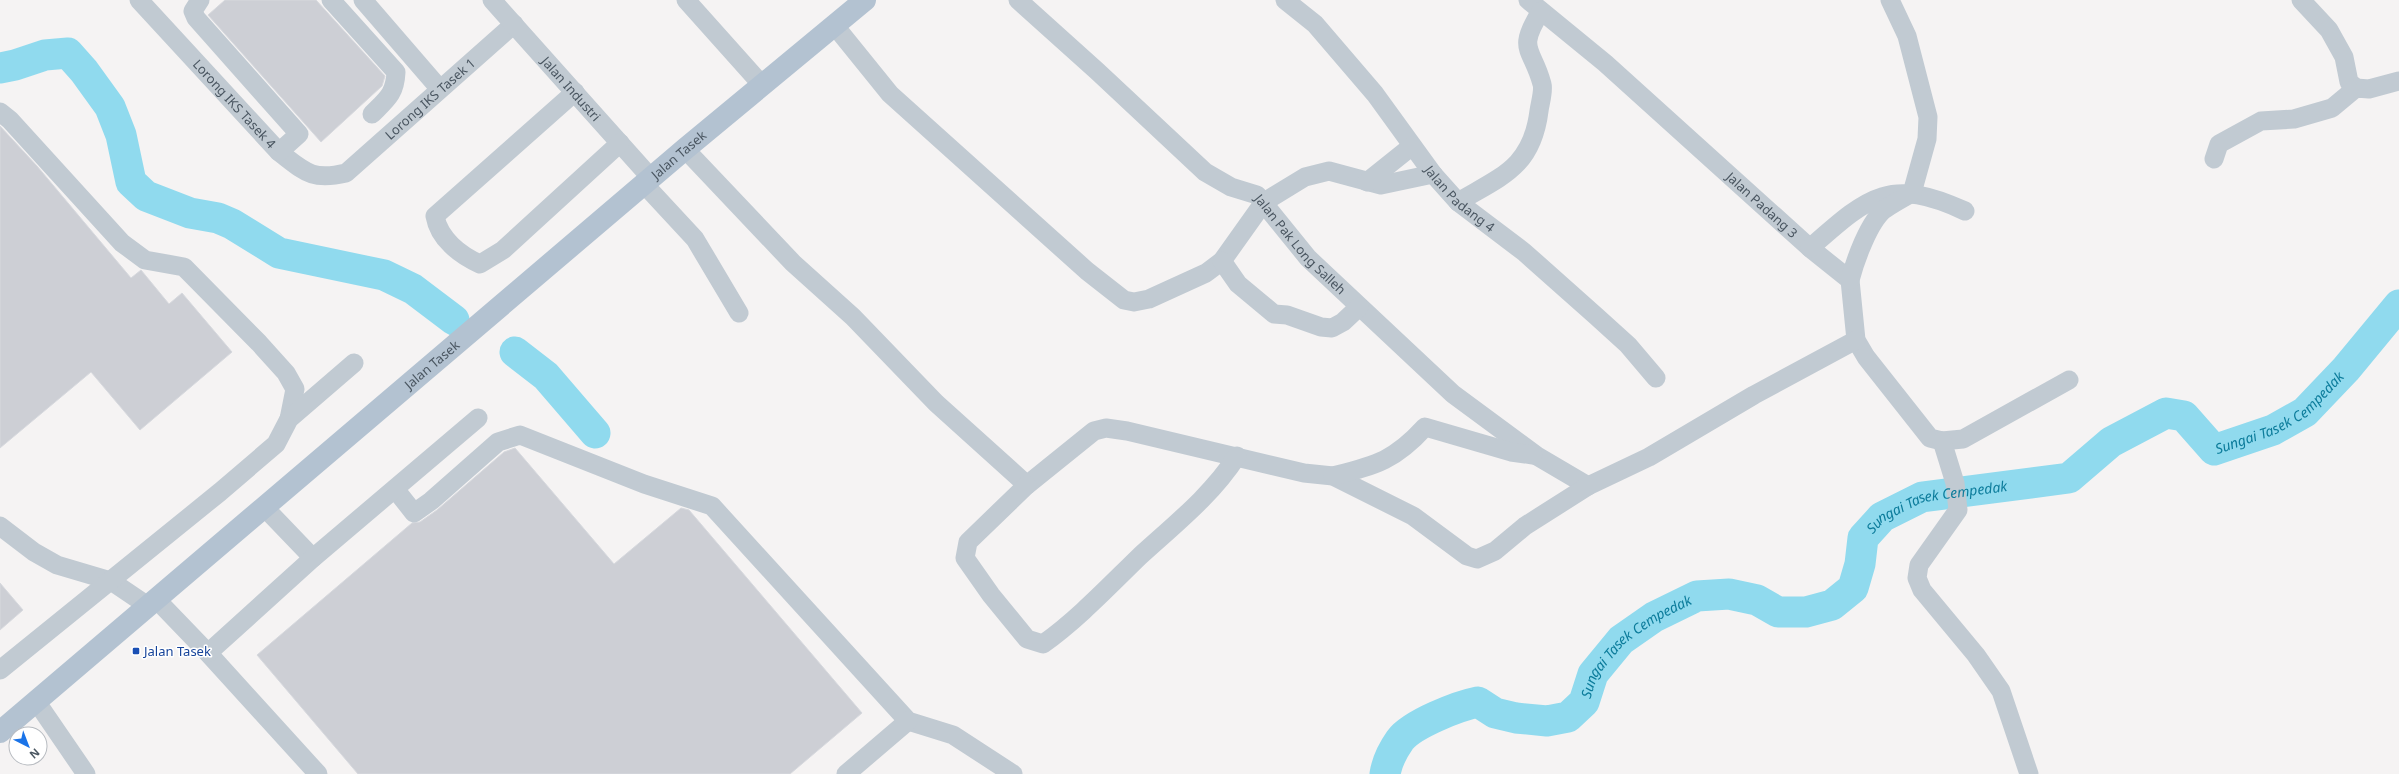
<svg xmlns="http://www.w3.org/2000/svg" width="2399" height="774" font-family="'Noto Sans',sans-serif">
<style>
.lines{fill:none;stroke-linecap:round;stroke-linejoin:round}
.river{stroke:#90daee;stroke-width:31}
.building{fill:#cdcfd5;stroke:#d7d9de}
.minor{stroke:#c1cad2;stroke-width:19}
.major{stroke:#b3c2d1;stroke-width:22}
.transit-dot{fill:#1a4fb4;stroke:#fff;stroke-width:1.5}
.labels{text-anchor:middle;stroke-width:3;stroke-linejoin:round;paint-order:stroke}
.street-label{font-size:13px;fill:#4a5661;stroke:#fff}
.transit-label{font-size:13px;fill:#164399;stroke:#fff;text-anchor:start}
.water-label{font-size:14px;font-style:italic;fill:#0c7c9b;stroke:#fff}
</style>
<rect width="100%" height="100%" fill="#f5f3f3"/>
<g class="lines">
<g class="river">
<path d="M0 68 15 65 45 55 68 53 84 71 110 107 121 135 131 182 146 196 190 213 218 218 232 224 279 253 384 275 413 289 454 320"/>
<path d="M515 352 546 376 595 433"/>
<path id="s1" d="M1385 774C1387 762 1393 750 1400 740 1412 724 1458 706 1478 702L1495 713 1516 718 1547 721 1568 717 1584 702 1593 674 1621 640 1654 617 1697 596 1729 594 1757 600 1778 612H1806L1832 605 1853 588 1860 564 1863 538 1882 517 1922 497 2069 478 2111 442 2166 413 2184 416 2214 450 2273 430 2305 412 2346 369 2399 305"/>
</g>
</g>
<path class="building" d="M225 0H316L385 76 382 86 321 142 208 15Z
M0 126 37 166 131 278 141 270 169 304 182 293 232 352 140 430 91 372 0 448Z
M515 448 614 564 681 508 689 510 862 713 790 774H358L257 655 412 523 420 522 437 510 504 452Z
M0 583 23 610 0 630Z"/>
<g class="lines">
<g class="minor">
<path id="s2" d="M139 0 279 152C305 172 312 181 346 173L514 24"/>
<path d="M200 0 193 11 196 18 299 134 279 152"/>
<path d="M331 0 396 72C395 94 387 99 372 114"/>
<path d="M363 0 439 88"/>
<path id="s3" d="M492 0 651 178"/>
<path d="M686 0 762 85"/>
<path id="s4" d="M1018 0 1097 71 1205 172 1231 187 1257 195 1308 258 1453 394 1537 456 1588 486"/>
<path id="s5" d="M1285 0 1315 24 1375 94 1433 174 1458 202 1524 252 1596 316 1628 345 1656 378"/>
<path id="s6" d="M1528 0 1605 63 1810 248 1850 280 1856 340 1866 357 1930 438 1942 441 1963 439 2069 380"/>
<path d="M2301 0 2329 30 2344 57 2349 82 2356 88"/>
<path d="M835 26 890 94 1087 271 1124 300 1134 302 1149 299 1206 273 1222 261 1264 202 1305 177 1329 171 1381 185 1433 174"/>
<path d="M575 92 435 216C439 239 460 255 480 264L503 250 620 143"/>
<path d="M0 112 10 120 122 243 145 260 184 267 259 343 286 373 295 389 289 419"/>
<path d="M685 149 793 263 853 317 936 403 1027 485 1094 431 1106 428 1127 431 1304 473 1333 476 1413 516 1467 556 1477 559 1495 551 1525 526 1588 486 1649 457 1754 395 1856 340"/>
<path d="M2214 159 2219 144 2261 121 2294 119 2332 108 2356 88 2369 89 2399 81"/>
<path d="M1367 182 1412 146"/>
<path d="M644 184 695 239 739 313"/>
<path d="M1458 202C1502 176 1532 167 1539 111 1540 103 1544 91 1542 84 1532 47 1516 51 1541 11"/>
<path d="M1810 248C1868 197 1889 176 1965 211"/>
<path d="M1222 261 1238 284 1274 314 1287 315 1321 327 1332 328 1343 322 1359 307"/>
<path d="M1850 280C1855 261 1869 221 1885 209 1894 203 1903 198 1912 193L1927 139 1928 117 1907 36 1890 0"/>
<path d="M1942 441 1955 483 1958 510 1919 565 1917 578 1922 590 1976 655 2001 691 2029 774"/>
<path d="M1333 476C1376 465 1394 461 1425 427L1511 452 1533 455"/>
<path d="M1027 485 968 542 965 558 991 595 1027 639 1043 644C1078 619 1109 586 1140 556 1174 525 1212 495 1237 456"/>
<path d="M395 489 414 513 431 501 498 442 520 435 644 484 712 506 908 721 953 735 1013 774"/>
<path d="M264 507 313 558"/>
<path d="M0 526 34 552 57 565 111 581 148 606"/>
<path d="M156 599 208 653 318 774"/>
<path d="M208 653 313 558 478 418"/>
<path d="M0 670 220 492 276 444 289 419 354 363"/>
<path d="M36 701 86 774"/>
<path d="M846 774 908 721"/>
</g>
<path class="major" id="s7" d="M0 732 685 149 865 0"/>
</g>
<rect class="transit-dot" x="132" y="647" width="8" height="8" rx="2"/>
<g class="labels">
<g class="street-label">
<text dy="5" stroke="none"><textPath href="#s3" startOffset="119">Jalan Industri</textPath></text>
<text dy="5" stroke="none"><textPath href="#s2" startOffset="393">Lorong IKS Tasek 1</textPath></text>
<text dy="5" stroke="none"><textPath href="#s2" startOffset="141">Lorong IKS Tasek 4</textPath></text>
<text dy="5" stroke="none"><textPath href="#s7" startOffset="891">Jalan Tasek</textPath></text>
<text dy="5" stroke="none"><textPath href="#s5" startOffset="266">Jalan Padang 4</textPath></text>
<text dy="5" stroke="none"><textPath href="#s6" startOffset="311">Jalan Padang 3</textPath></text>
<text dy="5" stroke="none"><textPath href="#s4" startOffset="377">Jalan Pak Long Salleh</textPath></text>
<text dy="5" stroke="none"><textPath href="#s7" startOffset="567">Jalan Tasek</textPath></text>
</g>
<g class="transit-label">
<text x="144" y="656">Jalan Tasek</text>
</g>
<g class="water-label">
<text dy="5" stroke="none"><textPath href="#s1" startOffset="1100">Sungai Tasek Cempedak</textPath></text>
<text dy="5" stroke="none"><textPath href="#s1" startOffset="705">Sungai Tasek Cempedak</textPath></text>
<text dy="5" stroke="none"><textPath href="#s1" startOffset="321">Sungai Tasek Cempedak</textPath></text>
</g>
</g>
<g transform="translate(28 746) rotate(138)"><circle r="19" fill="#ffffff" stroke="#b7bbc0"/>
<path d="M0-3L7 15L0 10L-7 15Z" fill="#1a73e8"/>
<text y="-6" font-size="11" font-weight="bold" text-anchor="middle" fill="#4a5661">N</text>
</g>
</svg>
